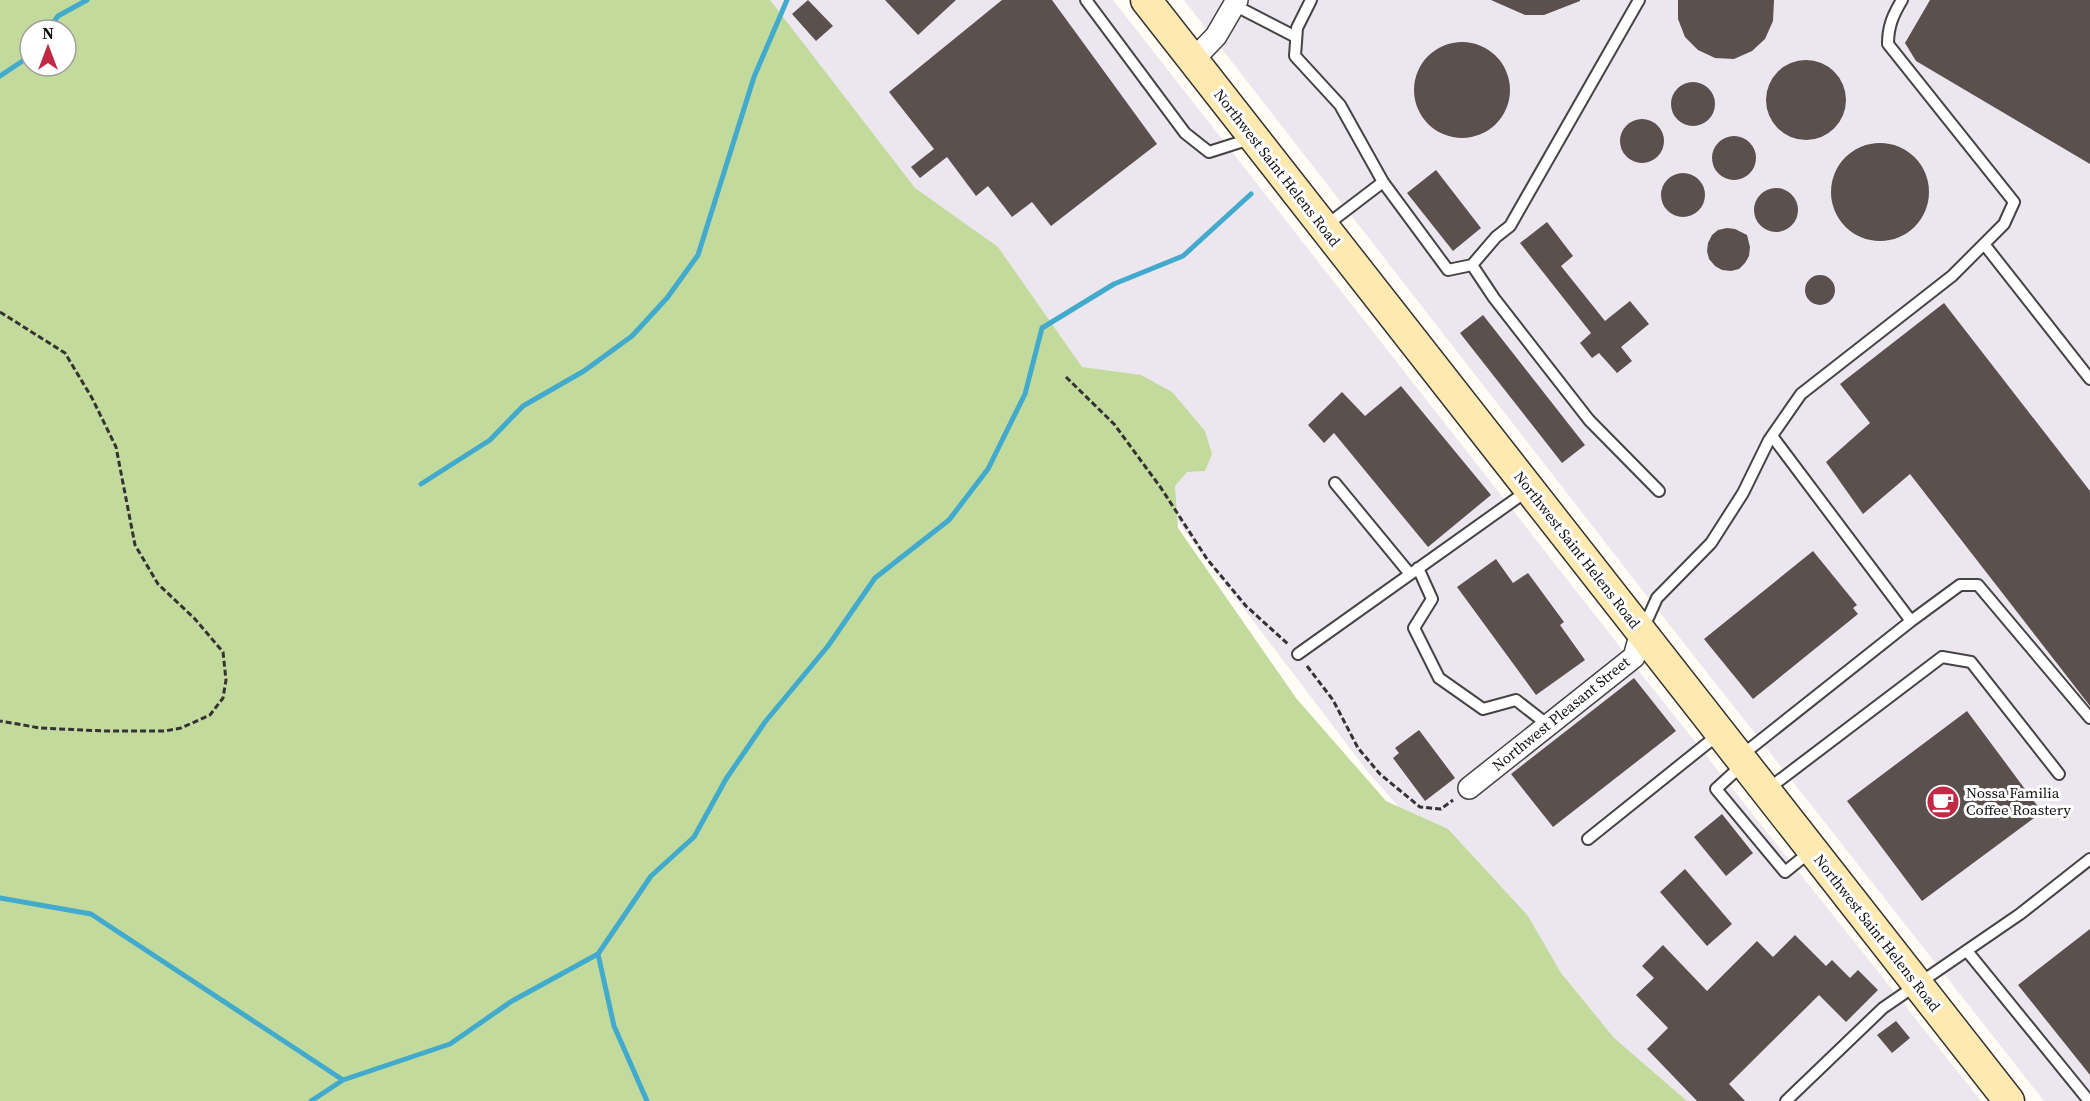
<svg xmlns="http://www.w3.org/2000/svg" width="2090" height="1101" font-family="'Source Serif 4',serif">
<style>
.industrial{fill:#ece6ef}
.forest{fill:#c2db9d;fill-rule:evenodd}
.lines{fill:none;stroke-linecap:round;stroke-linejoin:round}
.stream{stroke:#41aacd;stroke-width:5}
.building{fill:#5a504d}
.lane-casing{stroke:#444;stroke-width:14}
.street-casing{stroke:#444;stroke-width:24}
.secondary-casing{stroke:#333;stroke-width:33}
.path{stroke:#333;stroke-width:3;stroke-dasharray:6 3;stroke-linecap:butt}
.lane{stroke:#fff;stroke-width:10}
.street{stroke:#fff;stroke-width:21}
.secondary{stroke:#feeab1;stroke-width:30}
.labels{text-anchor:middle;stroke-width:6;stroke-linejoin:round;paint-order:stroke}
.street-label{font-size:15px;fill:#111;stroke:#fff}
.poi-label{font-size:15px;fill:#111;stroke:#fff;text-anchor:start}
</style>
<rect width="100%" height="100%" fill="#fffbf5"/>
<path class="industrial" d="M767 0H1113L1642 675 1981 1101H1675L1606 1044 1368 772 1172 514 860 126Z
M1184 0H2090V1101H2044L1643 591Z"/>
<path class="forest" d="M0 0H770L915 188 998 247 1082 367 1141 375 1172 392 1205 431 1212 454 1205 471 1187 472 1175 486 1178 528 1296 698 1386 801 1448 829 1528 916 1561 973 1614 1038 1687 1101H0ZM30 30H66V66H30Z"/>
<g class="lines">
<path class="stream" d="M48 30 58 16 87 0
M0 76 30 56
M421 484 490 440 523 406 584 371 632 336 667 298 698 255 754 77 787 0
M0 898 91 914 343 1080 450 1044 512 1001 598 954 651 876 694 837 726 779 765 722 828 646 875 578 949 520 988 469 1025 394 1042 328 1114 284 1183 256 1251 194
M598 954 614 1026 647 1101
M311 1101 343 1080"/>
</g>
<path class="building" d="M808 0 833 26 816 41 792 14Z
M885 0H956L918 35Z
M1002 0H1052L1157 144 1051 226 1032 202 1012 217 988 186 976 196 947 157 920 178 911 167 934 149 889 92Z
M1491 0H1580V1L1544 15H1525Z
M1678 0H1774L1773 21 1765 39 1752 51 1734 59 1715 58 1698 50 1685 37 1678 19Z
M1930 0H2090V164L1916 61 1905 43Z
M1414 90a48 48 0 1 1 96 0a48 48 0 1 1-96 0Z
M1766 100a40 40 0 1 1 80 0a40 40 0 1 1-80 0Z
M1671 104a22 22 0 1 1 44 0a22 22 0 1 1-44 0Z
M1620 141a22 22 0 1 1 44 0a22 22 0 1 1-44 0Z
M1712 158a22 22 0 1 1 44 0a22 22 0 1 1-44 0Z
M1831 192a49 49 0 1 1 98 0a49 49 0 1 1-98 0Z
M1436 170 1481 228 1453 251 1407 193Z
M1661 195a22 22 0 1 1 44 0a22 22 0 1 1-44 0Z
M1754 210a22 22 0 1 1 44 0a22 22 0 1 1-44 0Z
M1547 222 1573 256 1561 266 1605 321 1630 301 1649 324 1621 347 1632 361 1617 373 1599 353 1592 358 1580 343 1591 333 1520 243Z
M1727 228 1735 229 1747 235 1750 247 1749 256 1745 263 1739 269 1731 271 1722 270 1715 266 1709 259 1707 251 1708 243 1712 235 1718 230Z
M1805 290a15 15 0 1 1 30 0a15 15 0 1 1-30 0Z
M1944 303 2090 491V706L1910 474 1863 514 1826 462 1870 423 1840 384Z
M1483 315 1585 445 1562 463 1460 333Z
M1401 386 1491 495 1428 547 1334 433 1324 443 1308 425 1342 392 1365 416Z
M1813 551 1857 605 1853 608 1858 614 1753 699 1704 639Z
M1496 559 1513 583 1528 573 1564 622 1560 625 1585 660 1536 695 1457 587Z
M1634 678 1676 731 1553 827 1511 774Z
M1967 711 2042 812 1922 901 1847 801Z
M1419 730 1455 778 1425 801 1393 758 1399 753 1395 748Z
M1722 814 1753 853 1726 876 1694 837Z
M1685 869 1732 924 1707 946 1660 892Z
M2090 929V1075L2018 985Z
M1795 935 1826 966 1832 960 1850 978 1858 970 1878 990 1846 1022 1819 995 1729 1084 1745 1101H1697L1647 1049 1668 1028 1636 995 1654 978 1642 966 1663 945 1707 991 1757 941 1773 957Z
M1896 1021 1910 1038 1892 1053 1877 1035Z"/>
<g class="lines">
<g class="lane-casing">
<path id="lane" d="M1086 0 1185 133 1209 152 1250 139
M1311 0 1297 28 1295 56 1340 105 1383 182 1448 270 1472 265 1494 298 1589 420 1659 491
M1234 5 1296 37
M1324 227 1383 182
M1984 244 2090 379
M1472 265 1496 237 1510 226 1639 0
M1335 483 1410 574
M1418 568 1432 599 1414 628 1439 678 1483 709 1516 700 1548 725
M1911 621 1960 585H1978L2090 718
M1643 629 1657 598 1711 543 1743 493 1769 440 1801 394 1952 276 2004 224 2014 202 1888 44C1888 26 1893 15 1902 0
M1298 654 1527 491
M1742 755 1911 621 1772 436
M1742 765 1716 789 1785 872 1811 851
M1768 789 1942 657 1971 662 2059 774
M1588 839 1719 734
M1967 951 2089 1101
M1786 1101 1883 1008 2020 914 2090 859"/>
</g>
<g class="street-casing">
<path id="street" d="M1193 60 1216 36 1237 0
M1469 788 1634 657 1641 632"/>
</g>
<g class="secondary-casing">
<path id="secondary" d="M1146 0 2009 1101"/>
</g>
<path class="path" d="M0 312 65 353 92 398 116 447 135 545 158 584 195 619 223 652 226 680 223 698 210 715 181 728 165 731H105L40 728 0 721
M1066 377 1114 424 1161 488 1207 559 1246 606 1289 645
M1307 666 1333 700 1358 748 1380 774 1420 807 1441 809 1453 800"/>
<use href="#lane" class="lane"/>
<use href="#street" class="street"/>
<use href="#secondary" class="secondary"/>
</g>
<defs>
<g id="cafe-disc" transform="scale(1.725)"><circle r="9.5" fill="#c12946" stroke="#fff"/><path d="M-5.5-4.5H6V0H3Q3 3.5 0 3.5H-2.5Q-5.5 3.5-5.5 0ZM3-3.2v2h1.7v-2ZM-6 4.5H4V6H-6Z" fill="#fff"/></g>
</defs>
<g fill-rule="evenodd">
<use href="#cafe-disc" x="1943" y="802"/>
</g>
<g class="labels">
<g class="street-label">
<text transform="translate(1277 168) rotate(52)" y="5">Northwest Saint Helens Road</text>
<text transform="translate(1577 550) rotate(52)" y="5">Northwest Saint Helens Road</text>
<text transform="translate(1561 714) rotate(-39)" y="5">Northwest Pleasant Street</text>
<text transform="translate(1877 933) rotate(52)" y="5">Northwest Saint Helens Road</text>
</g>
<g class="poi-label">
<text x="1966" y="798">Nossa Familia<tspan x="1966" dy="17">Coffee Roastery</tspan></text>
</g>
</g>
<g transform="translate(48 48)"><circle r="28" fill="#ffffff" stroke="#a0a0a0" stroke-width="1.5"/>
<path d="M0-4.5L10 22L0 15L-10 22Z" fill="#c12946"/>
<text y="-9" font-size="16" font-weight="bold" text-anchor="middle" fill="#111111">N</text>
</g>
</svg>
